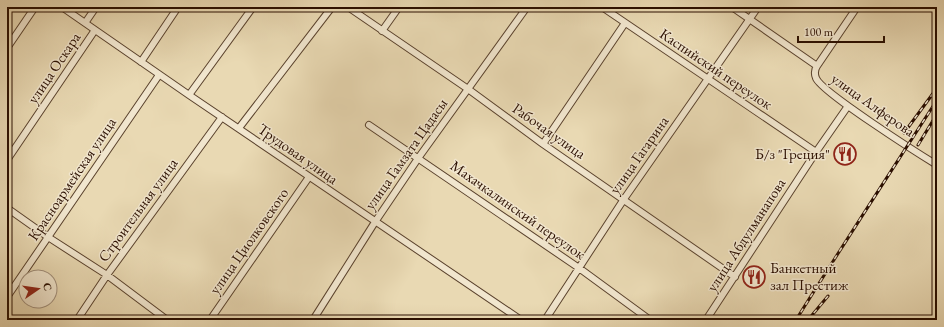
<svg xmlns="http://www.w3.org/2000/svg" width="944" height="327" font-family="'EB Garamond',serif">
<style>
.lines{fill:none;stroke-linecap:round;stroke-linejoin:round}
.minor-casing{stroke:#5a422d;stroke-width:8}
.minor{stroke:#f1e6ce;stroke-width:6}
.rail-casing{stroke:#2b0f00;stroke-width:3}
.rail{stroke:#f1e6ce;stroke-width:1.5;stroke-dasharray:4.5;stroke-linecap:butt}
.labels{text-anchor:middle;stroke-width:3;stroke-linejoin:round;paint-order:stroke}
.street-label{font-size:15px;fill:#2b0f00;stroke:#f1e6ce}
.poi-label{font-size:15px;fill:#2b0f00;stroke:#f1e6ce;text-anchor:end}
</style>
<rect width="100%" height="100%" fill="#e9d9b3"/>
<filter id="stains"><feTurbulence type="fractalNoise" baseFrequency=".005" numOctaves="4"/><feColorMatrix values="0 0 0 0 .2 0 0 0 0 .09 0 0 0 0 .02 0 0 0 .5 -.17"/></filter>
<radialGradient id="worn" r=".72"><stop offset=".6" stop-color="#630" stop-opacity="0"/><stop offset="1" stop-color="#630" stop-opacity=".3"/></radialGradient>
<g class="lines">
<g class="minor-casing">
<path id="minor" d="M62 7 189 95 521 320
M348 7 468 89 543 144 735 277
M602 7 816 152
M732 7 817 66
M857 7 817 66C815 69 814 73 816 78 820 91 919 154 937 165
M85 23 96 7
M382 31 399 7
M7 48 35 7
M141 62 178 7
M189 95 253 7
M369 125 579 268 650 320
M239 128 332 7
M543 144 625 23
M7 160 95 30
M7 208 48 237 107 275 167 320
M7 297 159 75
M77 320 107 275 222 117
M210 320 309 177
M313 320 375 222 419 157 527 7
M545 320 624 199 758 7
M706 320 816 152 848 106"/>
</g>
<use href="#minor" class="minor"/>
<g class="rail-casing">
<path id="rail" d="M904 133 937 88
M918 145 937 114
M796 320C842 246 890 173 937 100
M808 320 828 296"/>
</g>
<use href="#rail" class="rail"/>
</g>
<defs>
<g id="restaurant-ring" transform="scale(1.15)"><circle r="9.5" fill="#f1e6ce" stroke="#8f2418" stroke-width="1.5"/><path d="M-5-6h1v4h1v-4h1v4h1v-4h1v5L-1.5 .5V6h-2V.5L-5-1ZM5-6V6H3V1.5H1.5Q1.5-4 5-6Z" fill="#8f2418"/></g>
</defs>
<g fill-rule="evenodd">
<use href="#restaurant-ring" x="845" y="154"/>
<use href="#restaurant-ring" x="754" y="277"/>
</g>
<g class="labels">
<g class="street-label">
<text transform="translate(54 68) rotate(-56)" y="5">улица Оскара</text>
<text transform="translate(716 69) rotate(34)" y="5">Каспийский переулок</text>
<text transform="translate(873 105) rotate(35)" y="5">улица Алферова</text>
<text transform="translate(549 131) rotate(35)" y="5">Рабочая улица</text>
<text transform="translate(298 154) rotate(35)" y="5">Трудовая улица</text>
<text transform="translate(406 154) rotate(-55)" y="5">улица Гамзата Цадасы</text>
<text transform="translate(639 155) rotate(-55)" y="5">улица Гагарина</text>
<text transform="translate(72 179) rotate(-56)" y="5">Красноармейская улица</text>
<text transform="translate(138 210) rotate(-54)" y="5">Строительная улица</text>
<text transform="translate(518 210) rotate(35)" y="5">Махачкалинский переулок</text>
<text transform="translate(746 235) rotate(-57)" y="5">улица Абдулманапова</text>
<text transform="translate(249 241) rotate(-55)" y="5">улица Циолковского</text>
</g>
<g class="poi-label">
<text x="830" y="159">Б/з "Греция"</text>
<text x="770" y="273" text-anchor="start">Банкетный<tspan x="770" dy="17">зал Престиж</tspan></text>
</g>
</g>
<rect width="944" height="327" fill="none" stroke="#e9d9b3" stroke-width="24"/>
<rect x="8" y="8" width="928" height="311" fill="none" stroke="#2b0f00" stroke-width="2"/>
<rect x="12" y="12" width="920" height="303" fill="none" stroke="#2b0f00"/>
<g transform="translate(38 289) rotate(77)"><circle r="19" fill="#f1e6ce" stroke="#a2907c"/>
<path d="M0-3L7 15L0 10L-7 15Z" fill="#8f2418"/>
<text y="-6" font-size="11" font-weight="bold" text-anchor="middle" fill="#2b0f00">С</text>
</g>
<path d="M798 36v6h86v-6" fill="none" stroke="#2b0f00" stroke-width="2"/>
<text x="804" y="36" font-size="12" fill="#2b0f00" stroke="#f1e6ce" stroke-width="3" paint-order="stroke">100 m</text>
<rect width="100%" height="100%" filter="url(#stains)"/>
<rect width="100%" height="100%" fill="url(#worn)"/>
</svg>
